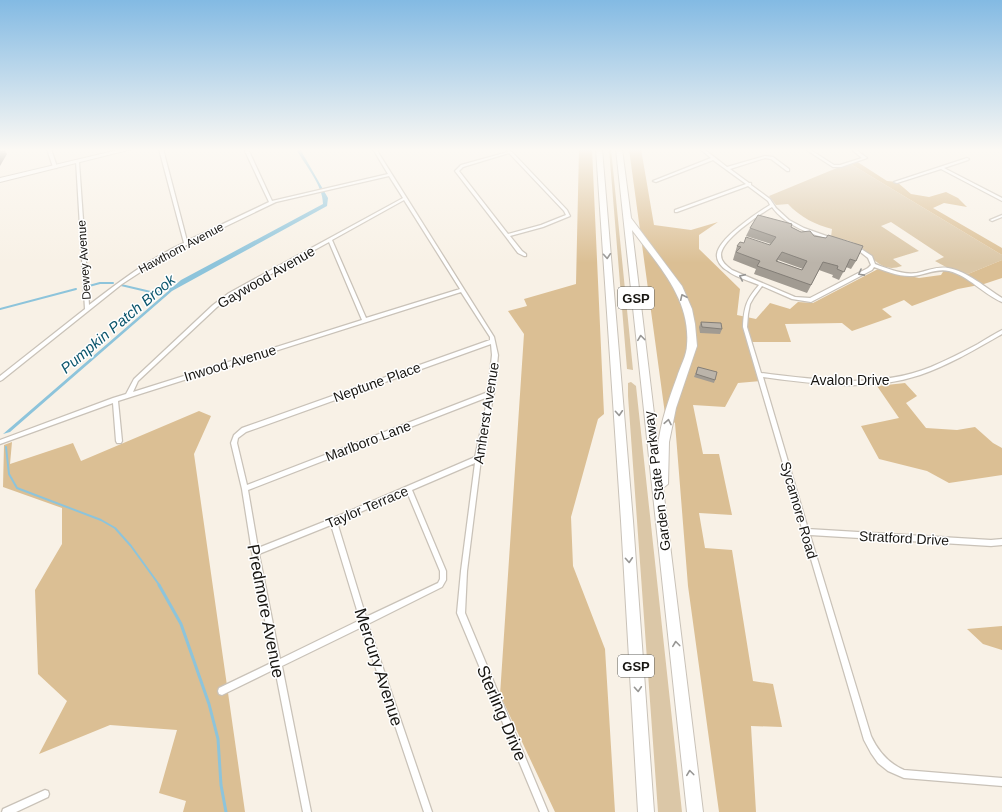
<svg xmlns="http://www.w3.org/2000/svg" width="1002" height="812" font-family="Helvetica,sans-serif">
<style>
.green{fill:#dbc7a7}
.forest{fill:#dbbf94}
.water{fill:#8dc4db}
.lines{fill:none;stroke-linecap:round;stroke-linejoin:round}
.stream-far2{stroke:#8dc4db;stroke-width:1.5}
.stream-far1{stroke:#8dc4db;stroke-width:2}
.stream{stroke:#8dc4db;stroke-width:3}
.street-casing{stroke:#c9c2b8;stroke-width:2.5}
.secondary-casing{stroke:#c9c2b8;stroke-width:2}
.highway-casing{stroke:#c9c2b8;stroke-width:2}
.street{fill:#fff;fill-rule:evenodd}
.secondary{fill:#fff;fill-rule:evenodd}
.highway{fill:#fff;fill-rule:evenodd}
.wall{fill:#a19b92;fill-rule:evenodd}
.shaded-wall{fill:#837e77}
.building{fill:#bbb4aa;stroke:#837e77;fill-rule:evenodd}
.oneway{stroke:#979694}
.labels{text-anchor:middle;stroke-width:3;stroke-linejoin:round;paint-order:stroke}
.far-street-label{font-size:12px;fill:#181612;stroke:#fff}
.shield{fill:#fff;stroke:#5d5c59;stroke-width:1}
.shield-label{font-size:13px;font-weight:bold;fill:#181612}
.street-label{font-size:14px;fill:#181612;stroke:#fff}
.water-label{font-size:15px;font-style:italic;fill:#0c566d;stroke:#fff}
.near-street-label{font-size:17px;fill:#181612;stroke:#fff}
</style>
<rect width="100%" height="100%" fill="#f8f1e6"/>
<path class="green" d="M609 149H611L633 370 627 369Z
M849 163 1002 255V260L968 274 946 267 935 261 944 257 891 222 881 226 919 251 893 259 902 266C879 274 873 255 858 245 851 240 839 239 831 237L832 229C816 225 800 217 788 204L776 205 769 196Z
M631 382 636 386 682 812H658L628 396V383Z"/>
<path class="forest" d="M579 149H592L604 414 598 419 571 517 573 566 605 649 615 812H555L500 695 524 334 508 311 527 306 524 299 576 284Z
M629 149H641L654 225 691 230 718 222 699 235V249L740 289 737 315 756 319 770 303 790 309 798 302 813 303 878 269 919 278 941 275 946 267 968 274 1002 260V278L984 284 958 289 912 306 904 300 882 309 892 317 852 331 842 323 785 324 791 342H750L761 381 738 383 725 407 693 405 703 454H719L732 515 699 513 705 548 732 550 753 681 773 684 782 727 751 726 756 812H719L688 586 675 423 665 414Z
M856 161 887 181 897 182 911 194 929 197 946 192 958 198 967 207 944 203 933 208 1002 248V255L849 163Z
M905 383 917 396 906 403 926 428 957 430 975 427 993 443 1002 448V475L949 483 927 471 879 459 861 426 899 418 877 386Z
M199 411 211 416 194 454 245 812H183L186 801 159 793 177 730 110 725 39 754 67 701 38 674 35 590 62 544V508L3 487 4 445 12 442 10 464 73 443 81 461Z
M1002 626V650L983 644 967 629Z"/>
<path class="water" d="M296 149H300L328 198 327 206 172 291 10 432 3 434 181 280 323 204C323 185 305 165 296 149Z"/>
<g class="lines">
<path class="stream-far2" d="M305 149H322"/>
<path class="stream-far1" d="M121 285 155 293 172 288
M89 286 100 283H113
M0 309 76 289
M6 447 9 474 17 488 101 520 115 528 131 546 160 586"/>
<path class="stream" d="M159 585 181 624 209 704 218 739 221 785 226 812"/>
<g class="street-casing">
<path id="street" d="M47 149H51L57 167 56 168 53 167Z
M159 149H163L187 241 269 202 244 149H248L272 201 388 174 373 149H376L494 337 498 355 494 393 481 459 467 571 465 613 548 812H540L457 613 461 571 475 463 412 490 446 571V580L442 587 368 624 432 812H424L362 627 282 666 311 812H303L275 669 222 695 219 694 218 691 219 688 273 662 252 552 242 489 231 443 234 435 242 428 490 340V337L461 292 118 401 122 441 121 443H117L116 441 113 403 0 444V440L113 398 126 394 134 379 213 305 229 293 403 198 389 176 276 202 168 254 122 284 2 380 0 381V376L85 309 76 161 79 162 89 305C119 282 149 259 184 243ZM404 200 460 289 366 318 332 240ZM329 242 362 320 133 392 138 381 217 307 233 295ZM491 344 492 355 488 392 247 485 237 443 238 438 246 432ZM488 397 475 457 331 519 258 548 248 490ZM407 492 440 571V579L438 583 366 617 337 522ZM331 525 360 620 280 659 259 554Z
M507 149H509L511 151 567 210 570 216 543 227 510 236 522 251 526 254V256H524L518 253 506 237 455 171 461 165 508 152ZM509 153 564 211 566 215 541 225 508 234 459 171 463 167Z
M700 149H704L727 167 765 156 773 157 789 169V171H787L771 159 765 158 730 169 749 183H751V185L770 199 776 208 789 220 804 228 835 239 833 240C810 234 786 226 772 207 759 215 721 240 721 255 721 262 727 266 732 270L795 297 810 298 868 268 871 265 868 258 854 247 853 246 855 245 872 256 875 264C889 269 902 275 917 273 927 271 938 266 948 268 967 271 986 288 1002 298V302C983 294 969 276 949 271 937 268 925 275 913 276 899 277 886 271 874 267L872 270 811 302 792 299 762 286 754 297 750 304 748 314 747 327 761 373C818 380 877 389 931 367 947 360 963 352 978 344 986 339 994 334 1002 330V334C976 349 949 365 920 375 869 392 815 384 763 377L808 529 991 540 1002 539V545L991 546 810 535 871 736C878 751 888 763 904 770L1002 778V786L904 778 888 771 878 763 871 753 864 740 743 327C744 307 746 300 759 285 750 281 735 277 728 271 722 268 716 261 717 254 719 238 757 213 770 205L768 201 748 186 677 212H675V210L746 184 713 160 656 182 653 181 711 158Z
M805 149H809L834 165H840L862 158 851 149H855L867 158 841 167H833Z
M967 158 969 159 968 160 944 168 1002 198V201L941 169 897 183 894 182Z
M1002 215V217L992 221 990 220Z
M45 790 48 791 49 794 48 797 16 812H2L3 809Z"/>
</g>
<g class="secondary-casing">
<path id="secondary" d="M122 149H132L0 182V178Z"/>
</g>
<g class="highway-casing">
<path id="highway" d="M596 149H602L633 521 654 812H638L621 521Z
M616 149H622L631 218 682 286 692 309 695 324 697 346 676 408 669 442 668 484 663 488 703 812H687ZM632 230C658 265 691 299 687 345 687 355 680 367 677 377 669 399 660 423 658 447Z"/>
</g>
<use href="#street" class="street"/>
<use href="#secondary" class="secondary"/>
<use href="#highway" class="highway"/>
</g>
<path class="wall" d="M792 224 791 227 801 232 814 236 856 261 851 269 846 267 839 280 832 277 833 275 819 270 807 293 754 274 756 269 733 260 737 246 744 243 770 245 771 244 746 236 750 228ZM778 260 803 269 802 270 777 262Z
M701 322 722 329 720 334 700 333 699 327Z
M698 367 715 380 714 383 694 377Z"/>
<path class="shaded-wall" d="M0 149H4L7 154 0 166Z"/>
<path class="building" d="M758 215 792 224 791 227 801 232 810 231 814 236 826 238 828 235 863 246 856 261 850 259 844 272 837 269 838 266 823 262 811 285 757 266 760 261 736 252 741 247 737 246 740 242 744 243 746 237 770 245 776 237 750 228ZM782 252 807 261 802 270 776 261Z
M701 322 721 323 722 329 702 327Z
M698 367 717 372 715 380 696 374Z"/>
<defs><path id="oneway-chevron" d="M-2-3.5L2.5 0L-2 3.5" fill="none" stroke-width="1.6" stroke-linecap="round" stroke-linejoin="round"/></defs>
<g class="oneway">
<use href="#oneway-chevron" transform="translate(607 256) rotate(86)"/>
<use href="#oneway-chevron" transform="translate(861 273) rotate(151)"/>
<use href="#oneway-chevron" transform="translate(742 277) rotate(-156)"/>
<use href="#oneway-chevron" transform="translate(683 297) rotate(-115)"/>
<use href="#oneway-chevron" transform="translate(641 338) rotate(-97)"/>
<use href="#oneway-chevron" transform="translate(619 413) rotate(86)"/>
<use href="#oneway-chevron" transform="translate(668 422) rotate(-79)"/>
<use href="#oneway-chevron" transform="translate(629 560) rotate(86)"/>
<use href="#oneway-chevron" transform="translate(676 644) rotate(-97)"/>
<use href="#oneway-chevron" transform="translate(638 689) rotate(86)"/>
<use href="#oneway-chevron" transform="translate(690 773) rotate(-97)"/>
</g>
<linearGradient id="sky" x2="0" y2="1"><stop stop-color="#83bae3"/><stop offset="0.57" stop-color="#fcf9f4"/><stop offset="1" stop-color="#fcf9f4" stop-opacity="0"/></linearGradient>
<rect width="1002" height="263" fill="url(#sky)"/>
<g class="labels">
<g class="far-street-label">
<text transform="translate(181 248) rotate(-28)" y="4">Hawthorn Avenue</text>
<text transform="translate(84 260) rotate(-94)" y="4">Dewey Avenue</text>
</g>
<g class="shield">
<rect x="618" y="287" width="36" height="22" rx="3"/>
<rect x="618" y="655" width="36" height="22" rx="3"/>
</g>
<g class="shield-label">
<text x="636" y="303">GSP</text>
<text x="636" y="671">GSP</text>
</g>
<g class="street-label">
<text transform="translate(266 277) rotate(-30)" y="5">Gaywood Avenue</text>
<text transform="translate(230 363) rotate(-17)" y="5">Inwood Avenue</text>
<text x="850" y="385">Avalon Drive</text>
<text transform="translate(377 382) rotate(-20)" y="5">Neptune Place</text>
<text transform="translate(486 413) rotate(-81)" y="5">Amherst Avenue</text>
<text transform="translate(368 441) rotate(-21)" y="5">Marlboro Lane</text>
<text transform="translate(657 481) rotate(-97)" y="5">Garden State Parkway</text>
<text transform="translate(367 507) rotate(-23)" y="5">Taylor Terrace</text>
<text transform="translate(799 510) rotate(74)" y="5">Sycamore Road</text>
<text transform="translate(904 538) rotate(3)" y="5">Stratford Drive</text>
</g>
<g class="water-label">
<text transform="translate(118 324) rotate(-40)" y="5">Pumpkin Patch Brook</text>
</g>
<g class="near-street-label">
<text transform="translate(266 611) rotate(79)" y="6">Predmore Avenue</text>
<text transform="translate(379 667) rotate(72)" y="6">Mercury Avenue</text>
<text transform="translate(502 713) rotate(67)" y="6">Sterling Drive</text>
</g>
</g>
</svg>
